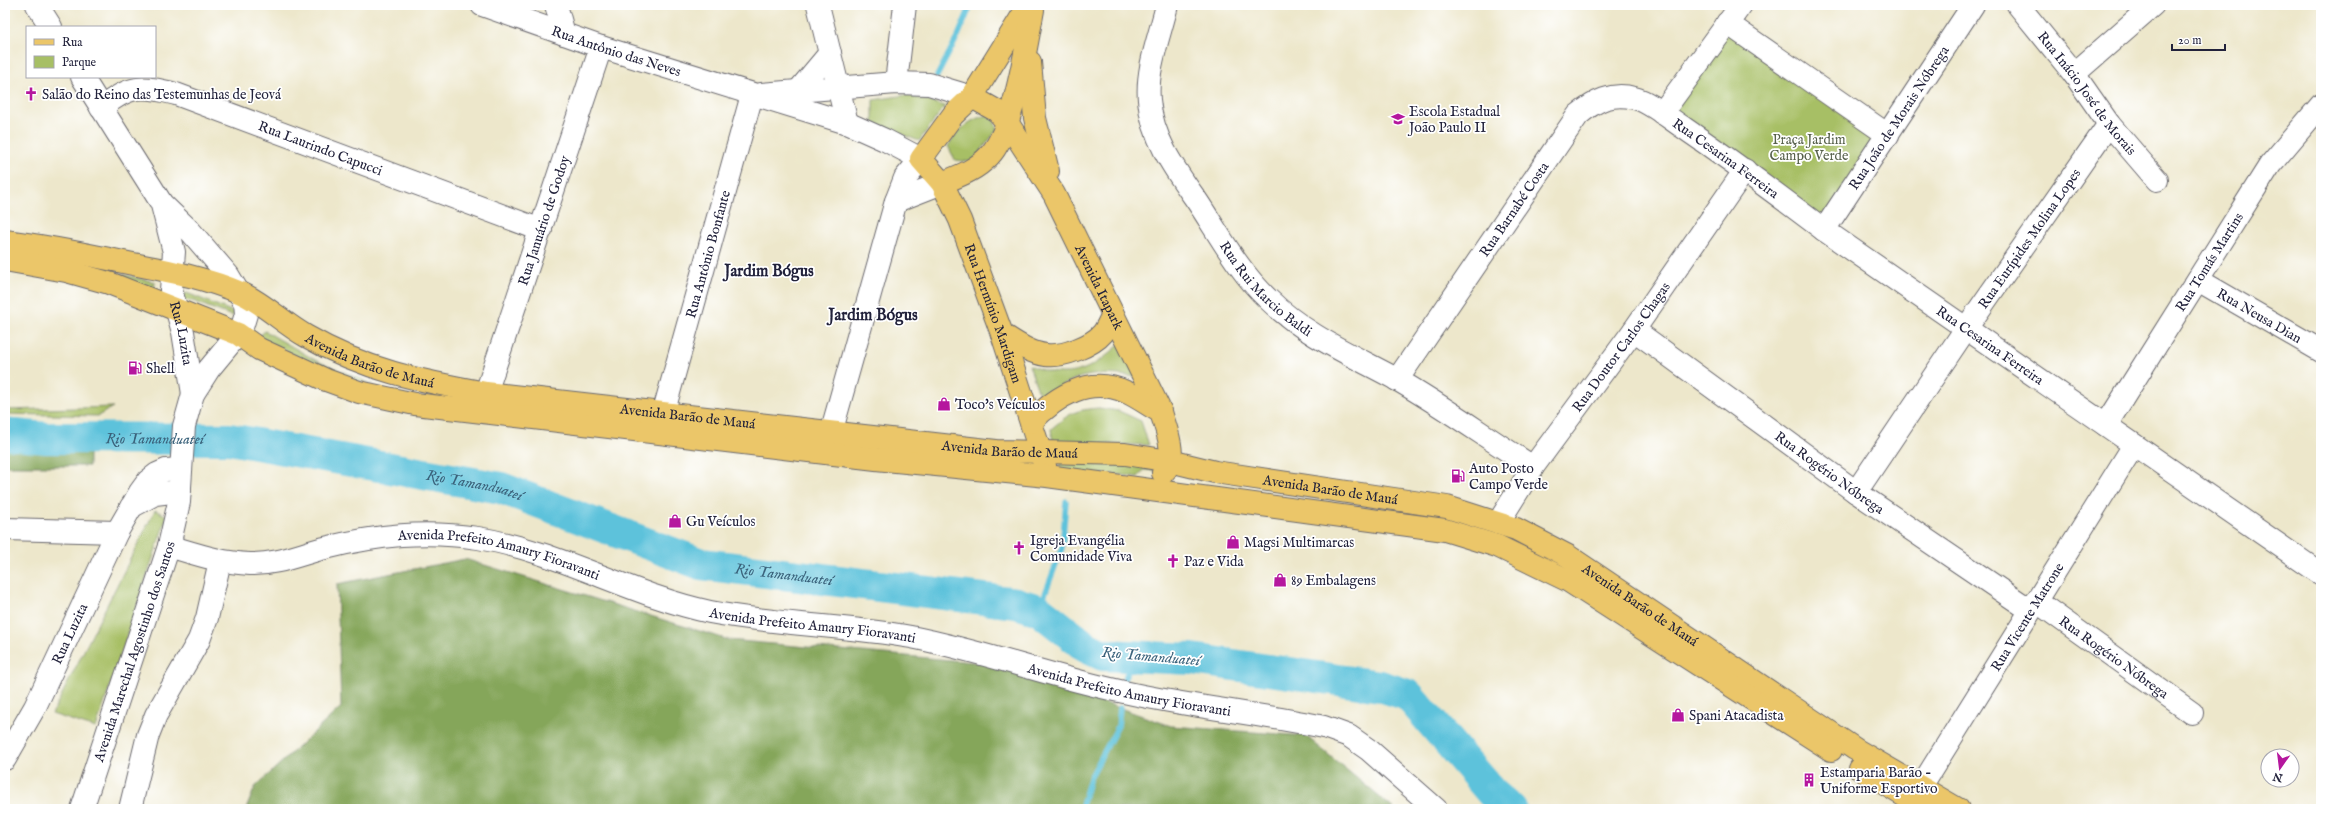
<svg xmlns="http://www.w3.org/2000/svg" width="2326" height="814" font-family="'IM FELL English',serif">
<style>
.green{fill:#a7bf65;stroke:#647050}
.forest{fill:#85a65a;stroke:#54644a}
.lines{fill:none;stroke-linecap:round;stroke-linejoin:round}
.stream{stroke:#5dc2db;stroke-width:5.5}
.river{stroke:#5dc2db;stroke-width:32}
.minor-casing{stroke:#69676d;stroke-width:24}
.major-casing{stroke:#69676d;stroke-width:24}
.minor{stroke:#fff;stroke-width:22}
.major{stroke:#ebc669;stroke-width:22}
.labels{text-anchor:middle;stroke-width:3.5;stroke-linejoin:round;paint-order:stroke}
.street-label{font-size:14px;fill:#22223b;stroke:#fff}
.poi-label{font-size:14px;fill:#22223b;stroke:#fff;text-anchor:start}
.park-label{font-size:14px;fill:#57614c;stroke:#fff}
.water-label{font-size:15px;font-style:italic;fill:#3a627b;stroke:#fff}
.quarter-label{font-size:16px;font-weight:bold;fill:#22223b;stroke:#fff}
</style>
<rect width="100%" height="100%" fill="#fff"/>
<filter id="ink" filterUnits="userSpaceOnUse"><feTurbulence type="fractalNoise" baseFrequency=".025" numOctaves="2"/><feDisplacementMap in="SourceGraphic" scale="8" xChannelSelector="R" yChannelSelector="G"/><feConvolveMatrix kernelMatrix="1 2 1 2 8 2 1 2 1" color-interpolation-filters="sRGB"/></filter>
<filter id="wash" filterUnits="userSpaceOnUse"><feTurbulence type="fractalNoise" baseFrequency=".012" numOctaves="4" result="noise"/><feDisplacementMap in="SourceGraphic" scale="16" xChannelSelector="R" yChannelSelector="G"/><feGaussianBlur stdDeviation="0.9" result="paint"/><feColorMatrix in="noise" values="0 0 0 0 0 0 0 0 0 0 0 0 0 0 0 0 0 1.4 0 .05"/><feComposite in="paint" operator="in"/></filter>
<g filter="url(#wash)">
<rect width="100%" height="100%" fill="#ede7cb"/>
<path class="green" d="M1729 28 1883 136 1823 222 1671 110Z
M907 95 945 106 919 141 873 123V100Z
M987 115 994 120 997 130 972 162 955 160 948 146C957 130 970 119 987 115Z
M121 274 155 282 154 292 119 281Z
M187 293 236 313 232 316 193 301 182 300V295Z
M265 331 315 360 374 384C345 383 286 350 258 337Z
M1121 343 1137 377C1097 372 1072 371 1042 402L1029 365C1069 382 1091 371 1121 343Z
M113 407 98 416 5 414V410Z
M1099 408 1119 411 1141 421 1149 445 1053 443 1051 429C1070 413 1074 410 1099 408Z
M1106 459 1160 471 1144 470 1138 477 1112 474 1059 475 1060 461Z
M155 510 167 516 96 728 52 714Z"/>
<path class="forest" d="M5 443 89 445V466H5Z
M465 559 729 640 995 664 1171 726 1306 736 1394 809H246L255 787 341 707 337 584Z"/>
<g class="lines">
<path class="stream" d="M937 76 958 36 971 5
M1039 610 1062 548 1066 501
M1123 681 1136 656
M1081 809 1090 778 1118 726 1120 708"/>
<path class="river" id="s1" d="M5 434 46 438 229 439 501 488 701 564 1016 603 1039 610 1086 647 1103 655 1192 659 1380 686 1408 695 1492 793 1511 809"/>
</g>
</g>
<g filter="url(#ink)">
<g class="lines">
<g class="minor-casing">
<g id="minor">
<path d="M37 5 51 27"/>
<path id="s2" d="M482 5 601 47 847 123 885 140 921 159 905 178 896 201 831 433"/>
<path d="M556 5 564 34"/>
<path d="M818 5 847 123"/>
<path id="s3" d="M1167 5C1160 35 1146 69 1149 100 1152 139 1176 171 1197 201 1219 234 1239 272 1268 299 1306 336 1350 354 1396 379 1443 406 1487 438 1533 467"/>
<path id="s4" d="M2018 5 2074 74 2109 124 2157 180"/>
<path d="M1727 23 1888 135"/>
<path d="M2074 74 2153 5"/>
<path d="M896 83 905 5"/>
<path d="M799 90 830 53"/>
<path d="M761 94 896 83 929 84 972 97"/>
<path id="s5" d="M101 108C130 85 141 85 176 94L541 230"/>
<path d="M1662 113 1741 5"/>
<path d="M896 201 942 183"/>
<path id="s6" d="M162 205 174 252 171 290 183 332 193 394"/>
<path id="s7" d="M1824 230 1973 5"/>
<path id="s8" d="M2198 280 2321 351"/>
<path id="s9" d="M1634 330 1856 492 2030 610"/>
<path id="s10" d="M1397 380 1578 115C1595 101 1612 92 1634 98 1649 101 1670 119 1684 128 1732 161 1778 195 1824 230L2321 574"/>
<path id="s11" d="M486 393 601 47"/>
<path id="s12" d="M663 414 752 95"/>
<path id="s13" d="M2106 425 2270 165 2321 105"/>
<path id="s14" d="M1856 492 1967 327 2109 124"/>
<path d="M131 507 155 494 180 491"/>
<path id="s15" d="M1498 523 1533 467 1634 330 1745 170"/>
<path d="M5 529 117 532"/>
<path id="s16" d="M169 546C196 554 222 563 250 564 277 565 300 554 325 548 378 535 424 530 478 538 559 551 630 595 710 612 777 625 845 625 911 637 983 651 1052 677 1124 692 1190 707 1257 713 1324 727L1349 736 1369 750 1436 809"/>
<path id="s17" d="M2036 601 2192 713"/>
<path id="s18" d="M5 759 35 707 117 532 140 492 148 481 157 474 166 470 180 469"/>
<path id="s19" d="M1920 788 2134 445"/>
<path id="s20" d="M82 809 169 546 179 502 184 426 193 394 209 369 238 334 243 324 246 314 245 303 228 275 191 232 162 204 82 77"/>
<path d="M130 809 148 735 156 715 199 640 207 618 220 561"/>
</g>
</g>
<g class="major-casing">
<g id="major">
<path id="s21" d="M1029 5 972 97 953 115 921 159 942 183 960 220 1002 334 1045 466"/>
<path d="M1030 62 1035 118 1048 171"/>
<path id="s22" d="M972 97 997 111 1007 122 1054 194 1161 412C1166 430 1179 457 1163 473"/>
<path d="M942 183C959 176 976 170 989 156 1014 130 1026 47 1033 10"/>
<path id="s23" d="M5 241C48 246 90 255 133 264 169 271 207 278 241 293 265 304 283 323 306 336 364 370 421 381 486 393L996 451 1125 454 1170 461 1215 472 1447 507 1516 529 1568 556 1855 749 1958 809"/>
<path d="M5 260 66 271 109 283 238 334 259 349 326 380 359 392 415 404 876 459 1047 476 1445 530 1497 546 1567 580 1831 750"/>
<path d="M1002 334C1016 343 1030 353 1046 355 1063 357 1092 346 1103 333 1107 328 1110 320 1113 314"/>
<path d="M1031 422C1057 396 1089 375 1126 392 1138 397 1149 406 1161 412"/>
<path d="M1860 769 1926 809"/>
</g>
</g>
<use href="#minor" class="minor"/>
<use href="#major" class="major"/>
</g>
</g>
<defs>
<g id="church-bare" transform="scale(1.08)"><path d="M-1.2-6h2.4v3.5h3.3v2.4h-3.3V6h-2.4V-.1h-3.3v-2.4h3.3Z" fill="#b5179e" stroke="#fff" stroke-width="2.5" paint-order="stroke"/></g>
<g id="school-bare" transform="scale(1.08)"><path d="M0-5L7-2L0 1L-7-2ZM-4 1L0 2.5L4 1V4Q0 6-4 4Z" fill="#b5179e" stroke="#fff" stroke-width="2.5" paint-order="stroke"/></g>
<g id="fuel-bare" transform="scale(1.08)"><path d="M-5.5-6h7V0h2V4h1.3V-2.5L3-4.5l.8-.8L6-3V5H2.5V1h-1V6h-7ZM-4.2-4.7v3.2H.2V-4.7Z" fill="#b5179e" stroke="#fff" stroke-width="2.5" paint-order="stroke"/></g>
<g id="shop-bare" transform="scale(1.08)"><path d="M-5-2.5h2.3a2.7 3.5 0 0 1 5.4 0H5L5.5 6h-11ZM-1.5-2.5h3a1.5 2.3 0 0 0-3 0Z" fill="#b5179e" stroke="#fff" stroke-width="2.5" paint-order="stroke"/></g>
<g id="building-bare" transform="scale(1.08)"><path d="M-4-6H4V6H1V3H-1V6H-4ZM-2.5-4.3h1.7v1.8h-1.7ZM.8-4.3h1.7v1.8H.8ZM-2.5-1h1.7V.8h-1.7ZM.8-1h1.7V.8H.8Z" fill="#b5179e" stroke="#fff" stroke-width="2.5" paint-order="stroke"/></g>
</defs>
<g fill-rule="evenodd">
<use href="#church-bare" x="31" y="94"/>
<use href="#school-bare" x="1398" y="119"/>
<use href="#fuel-bare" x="135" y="368"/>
<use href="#shop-bare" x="944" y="404"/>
<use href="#fuel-bare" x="1458" y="476"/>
<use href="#shop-bare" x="675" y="521"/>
<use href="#shop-bare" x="1233" y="542"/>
<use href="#church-bare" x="1019" y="548"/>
<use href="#church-bare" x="1173" y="561"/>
<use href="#shop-bare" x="1280" y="580"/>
<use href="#shop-bare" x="1678" y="715"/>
<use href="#building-bare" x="1809" y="780"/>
</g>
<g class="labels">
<g class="street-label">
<text dy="5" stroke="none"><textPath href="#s2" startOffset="142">Rua Antônio das Neves</textPath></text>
<text dy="5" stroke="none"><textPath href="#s4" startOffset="112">Rua Inácio José de Morais</textPath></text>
<text dy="5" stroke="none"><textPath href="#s7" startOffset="135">Rua João de Morais Nóbrega</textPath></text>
<text dy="5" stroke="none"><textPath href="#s5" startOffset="235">Rua Laurindo Capucci</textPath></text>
<text dy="5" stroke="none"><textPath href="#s10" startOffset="492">Rua Cesarina Ferreira</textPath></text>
<text dy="5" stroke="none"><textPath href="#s10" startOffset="207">Rua Barnabé Costa</textPath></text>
<text dy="5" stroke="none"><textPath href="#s11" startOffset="182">Rua Januário de Godoy</textPath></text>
<text dy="5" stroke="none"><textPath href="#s14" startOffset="307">Rua Eurípides Molina Lopes</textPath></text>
<text dy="5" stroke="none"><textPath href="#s12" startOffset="166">Rua Antônio Bonfante</textPath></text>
<text dy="5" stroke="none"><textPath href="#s13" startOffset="193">Rua Tomás Martins</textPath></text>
<text dy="5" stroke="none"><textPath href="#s3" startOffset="323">Rua Rui Marcio Baldi</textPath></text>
<text dy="5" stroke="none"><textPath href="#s22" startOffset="233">Avenida Itapark</textPath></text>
<text dy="5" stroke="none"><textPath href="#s21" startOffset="361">Rua Hermínio Mardigam</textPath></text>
<text dy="5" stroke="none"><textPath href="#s8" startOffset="71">Rua Neusa Dian</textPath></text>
<text dy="5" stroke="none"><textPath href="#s6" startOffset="131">Rua Luzita</textPath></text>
<text dy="5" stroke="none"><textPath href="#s10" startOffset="816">Rua Cesarina Ferreira</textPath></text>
<text dy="5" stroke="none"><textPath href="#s15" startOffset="215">Rua Doutor Carlos Chagas</textPath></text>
<text dy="5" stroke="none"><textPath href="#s23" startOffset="389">Avenida Barão de Mauá</textPath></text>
<text dy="5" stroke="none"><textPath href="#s23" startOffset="713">Avenida Barão de Mauá</textPath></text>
<text dy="5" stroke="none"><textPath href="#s23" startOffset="1037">Avenida Barão de Mauá</textPath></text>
<text dy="5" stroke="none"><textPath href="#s9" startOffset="242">Rua Rogério Nóbrega</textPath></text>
<text dy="5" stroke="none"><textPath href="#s23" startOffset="1361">Avenida Barão de Mauá</textPath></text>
<text dy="5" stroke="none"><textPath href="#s16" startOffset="338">Avenida Prefeito Amaury Fioravanti</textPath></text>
<text dy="5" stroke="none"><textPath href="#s23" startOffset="1697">Avenida Barão de Mauá</textPath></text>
<text dy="5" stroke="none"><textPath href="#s19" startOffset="202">Rua Vicente Matrone</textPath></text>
<text dy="5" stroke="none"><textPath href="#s16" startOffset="662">Avenida Prefeito Amaury Fioravanti</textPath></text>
<text dy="5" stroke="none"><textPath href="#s18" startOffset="141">Rua Luzita</textPath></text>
<text dy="5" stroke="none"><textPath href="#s20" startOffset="166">Avenida Marechal Agostinho dos Santos</textPath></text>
<text dy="5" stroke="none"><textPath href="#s17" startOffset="96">Rua Rogério Nóbrega</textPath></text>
<text dy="5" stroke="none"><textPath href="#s16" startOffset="986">Avenida Prefeito Amaury Fioravanti</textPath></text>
</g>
<g class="poi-label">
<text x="42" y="99">Salão do Reino das Testemunhas de Jeová</text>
<text x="1409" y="116">Escola Estadual<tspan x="1409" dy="16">João Paulo II</tspan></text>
<text x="146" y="373">Shell</text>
<text x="955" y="409">Toco's Veículos</text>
<text x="1469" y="473">Auto Posto<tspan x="1469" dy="16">Campo Verde</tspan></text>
<text x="686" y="526">Gu Veículos</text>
<text x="1030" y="545">Igreja Evangélia<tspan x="1030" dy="16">Comunidade Viva</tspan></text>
<text x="1244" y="547">Magsi Multimarcas</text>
<text x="1184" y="566">Paz e Vida</text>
<text x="1291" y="585">89 Embalagens</text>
<text x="1689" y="720">Spani Atacadista</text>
<text x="1820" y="777">Estamparia Barão -<tspan x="1820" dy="16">Uniforme Esportivo</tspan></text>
</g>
<g class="park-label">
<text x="1809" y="144">Praça Jardim<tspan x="1809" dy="16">Campo Verde</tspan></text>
</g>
<g class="water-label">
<text dy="5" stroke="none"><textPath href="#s1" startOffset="150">Rio Tamanduateí</textPath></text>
<text dy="5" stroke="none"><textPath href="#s1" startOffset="474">Rio Tamanduateí</textPath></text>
<text dy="5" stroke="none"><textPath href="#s1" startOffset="798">Rio Tamanduateí</textPath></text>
<text transform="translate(1151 656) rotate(5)" y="5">Rio Tamanduateí</text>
</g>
<g class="quarter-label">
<text x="769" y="276">Jardim Bógus</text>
<text x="873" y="320">Jardim Bógus</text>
</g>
</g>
<rect width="2326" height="814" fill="none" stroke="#fff" stroke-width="20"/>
<rect x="26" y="26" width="130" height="52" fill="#ffffff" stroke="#a7a7b1"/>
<rect x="34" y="39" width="20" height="6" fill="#ebc669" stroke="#a7a7b1"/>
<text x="62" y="46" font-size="12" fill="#22223b">Rua</text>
<rect x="34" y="56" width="20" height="12" fill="#a7bf65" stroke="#a7a7b1"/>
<text x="62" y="66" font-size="12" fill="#22223b">Parque</text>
<g transform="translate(2280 768) rotate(194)"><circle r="19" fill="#ffffff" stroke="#a7a7b1"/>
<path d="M0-3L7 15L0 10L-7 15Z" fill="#b5179e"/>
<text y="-6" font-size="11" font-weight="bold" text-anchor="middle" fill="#22223b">N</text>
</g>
<path d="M2172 44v6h53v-6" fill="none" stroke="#22223b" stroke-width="2"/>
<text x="2178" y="44" font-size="12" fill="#22223b" stroke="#ffffff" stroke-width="3" paint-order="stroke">20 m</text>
</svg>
